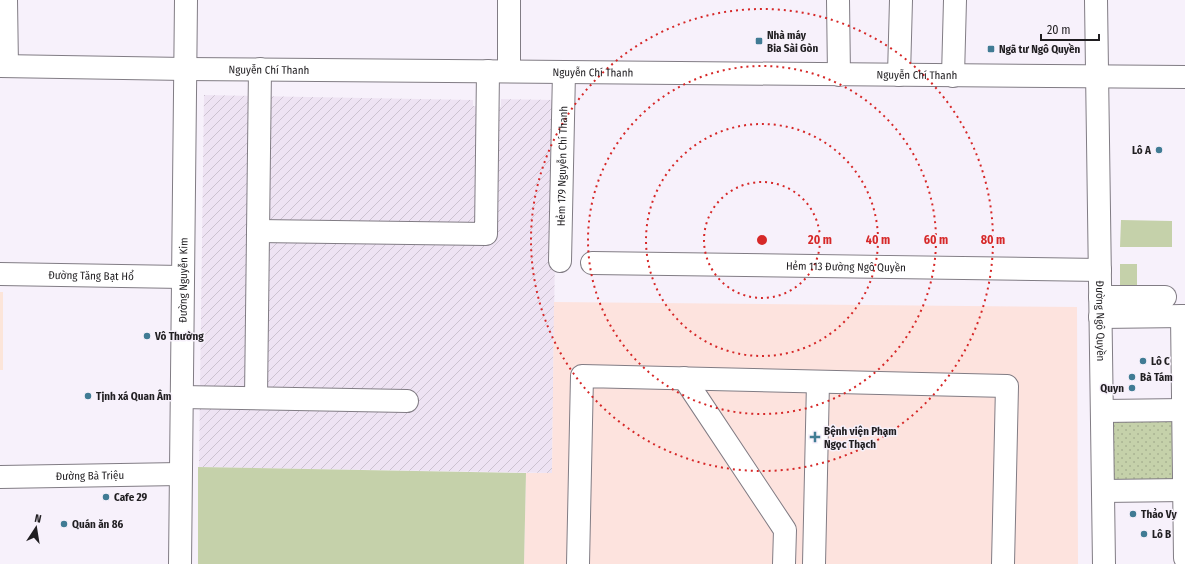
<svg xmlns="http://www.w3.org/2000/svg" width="1185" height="564" font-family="'Fira Sans Condensed',sans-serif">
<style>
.industrial{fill:url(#industrial-furrows)}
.education{fill:#fce5d9}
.medical{fill:#fde3de}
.grass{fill:#c5d1aa}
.park{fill:url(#park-dots)}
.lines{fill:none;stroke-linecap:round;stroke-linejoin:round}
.minor-casing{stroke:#817c84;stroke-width:24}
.major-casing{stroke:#817c84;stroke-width:24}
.minor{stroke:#fff;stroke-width:22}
.major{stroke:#fff;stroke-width:22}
.ring{fill:none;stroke:#d62828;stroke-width:2;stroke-dasharray:2 4}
.poi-dot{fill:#407b94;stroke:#f7f1fb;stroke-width:1.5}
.labels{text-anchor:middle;stroke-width:3;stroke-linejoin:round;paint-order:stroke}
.poi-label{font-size:11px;font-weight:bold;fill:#201e21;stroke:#f7f1fb;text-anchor:start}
.street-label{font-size:11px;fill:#201e21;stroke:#f7f1fb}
.centre{fill:#d62828;stroke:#f7f1fb;stroke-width:2}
.ring-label{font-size:12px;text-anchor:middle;font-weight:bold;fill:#d62828;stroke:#f7f1fb;stroke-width:3;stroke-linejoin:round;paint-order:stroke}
</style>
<defs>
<pattern id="industrial-furrows" width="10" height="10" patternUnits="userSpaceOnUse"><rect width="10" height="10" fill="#eee3f3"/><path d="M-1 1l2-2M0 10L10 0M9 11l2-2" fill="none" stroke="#ccc2d0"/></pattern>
<pattern id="park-dots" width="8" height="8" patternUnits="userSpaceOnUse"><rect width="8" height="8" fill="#c5d1aa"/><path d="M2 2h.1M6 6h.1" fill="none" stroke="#a9b392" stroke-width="1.8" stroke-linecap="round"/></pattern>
</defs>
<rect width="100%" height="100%" fill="#f7f1fb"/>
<path class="industrial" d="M204 95 473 100V106L501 107V99L557 100 552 473 199 467Z"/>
<path class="education" d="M0 292H3V370H0Z"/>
<path class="medical" d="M554 302 1077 307 1078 564H524L526 473H552Z"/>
<path class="grass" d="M1121 220 1172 221V247H1120Z
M1120 264H1137V287L1120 286Z
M198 467 526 473 524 564H198Z"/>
<path class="park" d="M1109 422H1175L1176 479H1110Z"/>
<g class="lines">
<g class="minor-casing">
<g id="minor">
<path d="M6 0 7 66"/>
<path d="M509 0V71"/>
<path d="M838 0 839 75"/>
<path id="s1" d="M1096 0 1104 564"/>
<path d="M899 75 901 0"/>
<path d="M953 76 955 0"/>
<path d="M258 231 486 234 488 71"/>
<path id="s2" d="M560 261 564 72"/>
<path id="s3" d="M592 263 1100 270"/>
<path id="s4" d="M0 274 182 277"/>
<path d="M1100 297H1165"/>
<path d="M1182 316 1185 558"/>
<path d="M1100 317 1185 316"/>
<path d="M684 378 785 530 784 564"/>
<path d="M181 397 407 401"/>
<path d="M256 398 260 69"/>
<path d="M1102 411 1184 410"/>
<path id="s5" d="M0 477 180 474"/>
<path d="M1103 491 1184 490"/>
<path id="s6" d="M180 564 186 0"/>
<path d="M578 564 582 376 1007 386 1003 564"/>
<path d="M814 564 818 382"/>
</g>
</g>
<g class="major-casing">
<g id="major">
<path id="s7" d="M0 66 185 69 1185 77"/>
</g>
</g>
<use href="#minor" class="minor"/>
<use href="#major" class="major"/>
</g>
<g class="ring">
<circle cx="762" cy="240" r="58"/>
<circle cx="762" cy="240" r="116"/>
<circle cx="762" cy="240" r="174"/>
<circle cx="762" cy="240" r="231"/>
</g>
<g class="poi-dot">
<rect x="755" y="37" width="8" height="8" rx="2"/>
<rect x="987" y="45" width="8" height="8" rx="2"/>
<circle cx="1159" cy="150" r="4"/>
<circle cx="147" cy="336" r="4"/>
<circle cx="1143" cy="361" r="4"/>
<circle cx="1132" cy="377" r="4"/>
<circle cx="1132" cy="388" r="4"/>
<circle cx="88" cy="396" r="4"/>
<path d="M813 431h4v4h4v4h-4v4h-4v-4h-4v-4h4z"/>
<circle cx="106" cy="497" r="4"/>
<circle cx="1133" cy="514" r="4"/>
<circle cx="64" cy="524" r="4"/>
<circle cx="1144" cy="534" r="4"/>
</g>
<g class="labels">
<g class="poi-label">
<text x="767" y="39">Nhà máy<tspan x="767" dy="13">Bia Sài Gòn</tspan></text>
<text x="999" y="53">Ngã tư Ngô Quyền</text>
<text x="1151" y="154" text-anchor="end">Lô A</text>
<text x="155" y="340">Vô Thường</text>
<text x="1151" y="365">Lô C</text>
<text x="1140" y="381">Bà Tám</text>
<text x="1124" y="392" text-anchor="end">Quyn</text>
<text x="96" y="400">Tịnh xá Quan Âm</text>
<text x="824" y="435">Bệnh viện Phạm<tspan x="824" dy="13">Ngọc Thạch</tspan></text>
<text x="114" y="501">Cafe 29</text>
<text x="1141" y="518">Thảo Vy</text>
<text x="72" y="528">Quán ăn 86</text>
<text x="1152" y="538">Lô B</text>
</g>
<g class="street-label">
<text dy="4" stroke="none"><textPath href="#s7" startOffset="269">Nguyễn Chí Thanh</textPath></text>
<text dy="4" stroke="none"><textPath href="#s7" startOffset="593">Nguyễn Chí Thanh</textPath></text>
<text dy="4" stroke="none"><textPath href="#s7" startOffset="917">Nguyễn Chí Thanh</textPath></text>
<text dy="4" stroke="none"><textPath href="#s2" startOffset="95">Hẻm 179 Nguyễn Chí Thanh</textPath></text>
<text dy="4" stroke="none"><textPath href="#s3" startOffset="254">Hẻm 113 Đường Ngô Quyền</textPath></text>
<text dy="4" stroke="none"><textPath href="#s4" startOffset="91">Đường Tăng Bạt Hổ</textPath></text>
<text dy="4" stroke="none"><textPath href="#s6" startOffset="284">Đường Nguyễn Kim</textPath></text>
<text dy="4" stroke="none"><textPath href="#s1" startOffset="321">Đường Ngô Quyền</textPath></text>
<text dy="4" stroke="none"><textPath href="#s5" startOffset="90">Đường Bà Triệu</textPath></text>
</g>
</g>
<circle cx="762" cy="240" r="6" class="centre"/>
<g class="ring-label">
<text x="820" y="244">20 m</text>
<text x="878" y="244">40 m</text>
<text x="936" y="244">60 m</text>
<text x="993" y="244">80 m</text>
</g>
<g transform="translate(36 528) rotate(12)" stroke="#f7f1fb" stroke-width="3" paint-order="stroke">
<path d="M0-3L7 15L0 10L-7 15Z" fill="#201e21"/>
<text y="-6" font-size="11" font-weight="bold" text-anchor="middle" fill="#201e21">N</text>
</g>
<path d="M1041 34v6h58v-6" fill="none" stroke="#201e21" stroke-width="2"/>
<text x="1047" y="34" font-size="12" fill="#201e21" stroke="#f7f1fb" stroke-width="3" paint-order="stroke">20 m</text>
</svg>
